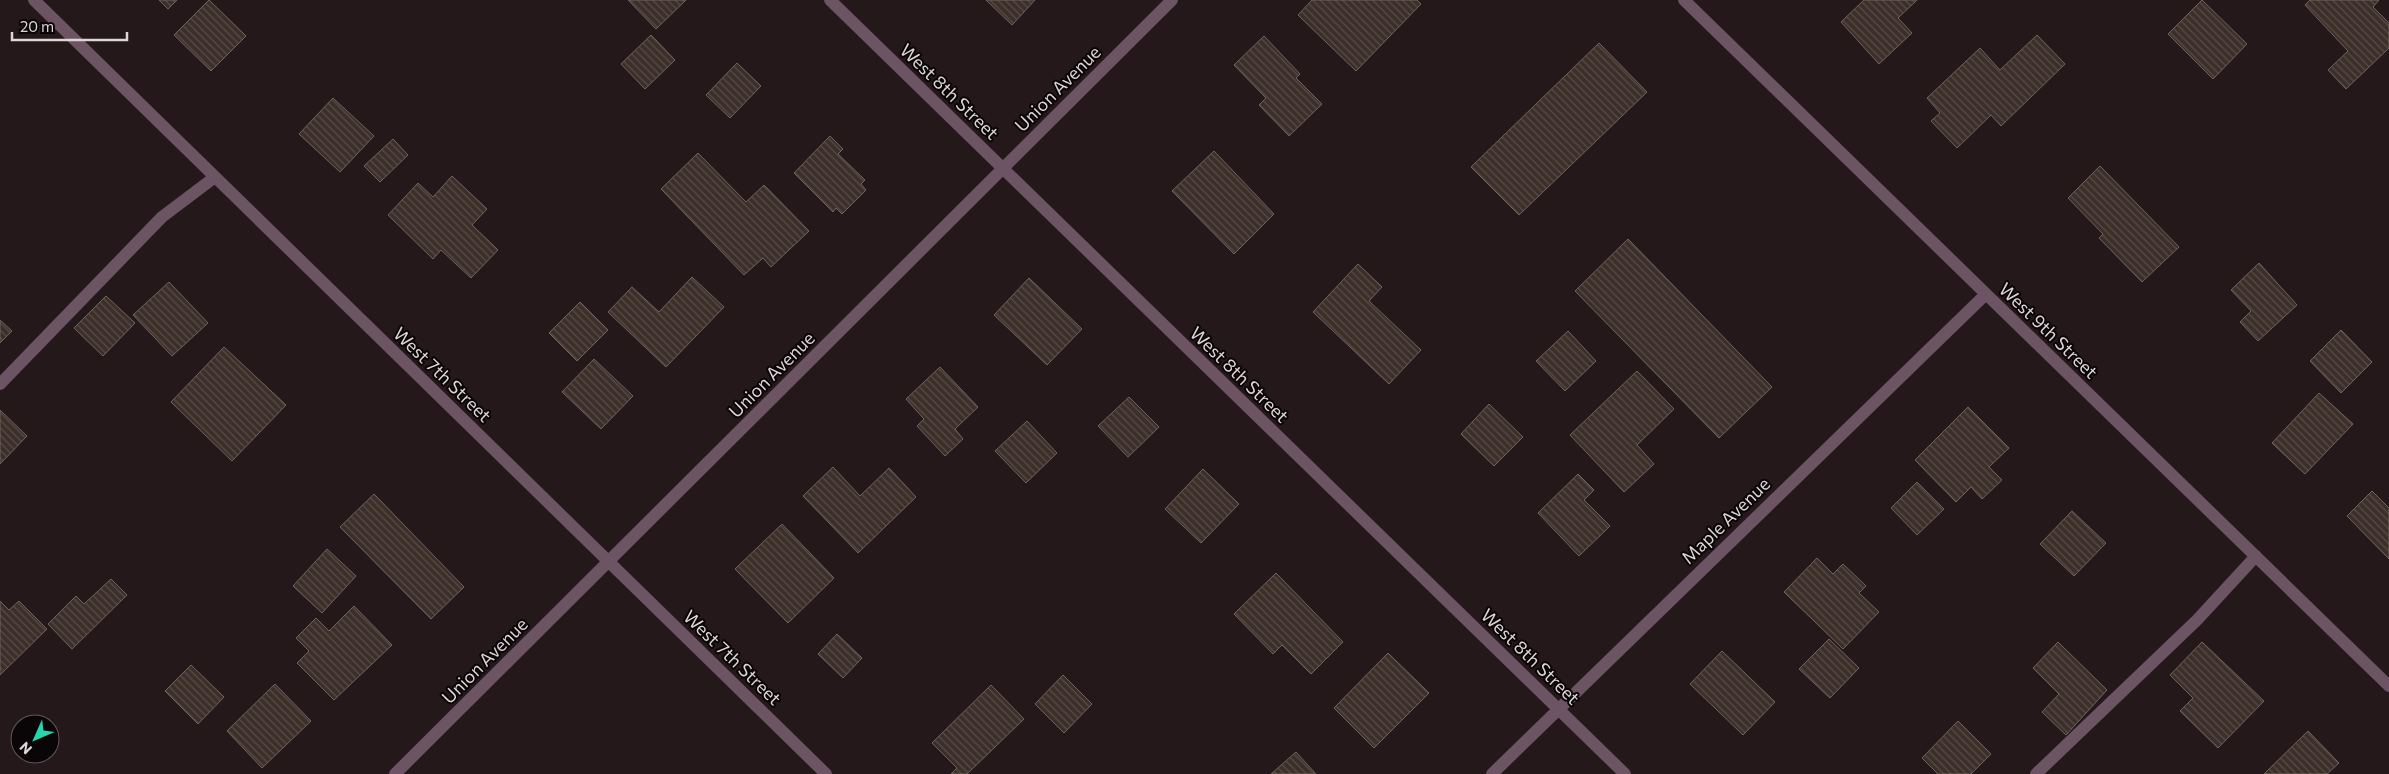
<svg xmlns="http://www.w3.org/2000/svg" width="2389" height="774" font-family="Commissioner,sans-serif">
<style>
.building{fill:url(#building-back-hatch);stroke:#71635d}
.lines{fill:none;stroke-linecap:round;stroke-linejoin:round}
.minor{stroke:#6c5465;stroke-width:12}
.labels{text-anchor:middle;stroke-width:4;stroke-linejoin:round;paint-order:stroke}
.street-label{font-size:18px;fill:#ded5d6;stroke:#0a0506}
</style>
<defs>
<pattern id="building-back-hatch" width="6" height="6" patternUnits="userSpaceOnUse" patternTransform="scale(1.25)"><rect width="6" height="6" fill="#3c2f2a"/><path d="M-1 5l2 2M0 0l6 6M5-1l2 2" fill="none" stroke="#584c48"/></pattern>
</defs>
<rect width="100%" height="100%" fill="#25181a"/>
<path class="building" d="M159 0H177L168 9Z
M209 0 246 36 211 71 174 35Z
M628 0H686L656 29Z
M986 0H1035L1012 25Z
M1312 0H1417L1421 4 1356 71 1298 15Z
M1864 0H1917L1898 18 1912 33 1879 64 1841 22Z
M2202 0 2247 44 2213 79 2168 34Z
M2310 0H2379L2373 7 2389 23V48L2346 89 2328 70 2348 51 2305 5Z
M651 35 675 60 645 89 621 64Z
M2037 35 2065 64 2001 126 1991 115 1957 148 1931 121 1940 113 1927 98 1980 48 2000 70Z
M1264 36 1300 74 1296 78 1322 104 1289 136 1259 105 1266 98 1234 65Z
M1599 43 1647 92 1519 215 1471 167Z
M737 63 761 86 730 118 706 95Z
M333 98 374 136 340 172 299 134Z
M830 136 843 149 838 154 865 180 861 184 866 190 842 214 836 208 833 212 794 173Z
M393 139 408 155 380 182 364 166Z
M1214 151 1274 214 1234 254 1172 191Z
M698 153 746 202 764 185 809 231 771 267 763 258 744 275 661 189Z
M2100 166 2179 247 2142 282 2099 238 2103 234 2068 198Z
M452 176 487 209 472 225 498 250 471 278 441 250 433 259 388 215 418 183 433 197Z
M1628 239 1772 387 1719 438 1575 291Z
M2259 263 2297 305 2258 341 2240 322 2251 311 2231 290Z
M1358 264 1382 287 1369 301 1421 350 1389 384 1313 312Z
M692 277 724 307 666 367 608 312 632 287 659 312Z
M1029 278 1082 329 1047 365 994 315Z
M169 282 208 323 172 356 133 315Z
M106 296 135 323 103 356 74 328Z
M580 302 608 330 577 361 549 333Z
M0 320 12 331 0 343Z
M2341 330 2372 362 2341 393 2310 361Z
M1568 331 1596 361 1565 391 1536 361Z
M224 347 286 405 232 461 171 402Z
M594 359 633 396 601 429 562 392Z
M940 367 978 407 955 429 963 439 945 456 917 426 924 419 906 399Z
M1637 371 1674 409 1637 445 1654 464 1624 492 1570 435Z
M2319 393 2353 424 2305 474 2272 443Z
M1129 397 1159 427 1128 457 1098 426Z
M1489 404 1523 437 1494 466 1461 434Z
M1968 407 2009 448 1989 467 2002 480 1982 499 1971 487 1956 502 1915 460Z
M0 410 27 436 0 464Z
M1027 421 1057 453 1026 483 995 451Z
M833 467 860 496 889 468 916 497 858 553 803 496Z
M1203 469 1239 504 1201 543 1165 509Z
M1578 474 1594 490 1584 500 1610 526 1579 556 1538 513Z
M1917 482 1944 509 1917 535 1891 508Z
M2372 491 2389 508V559L2347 516Z
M374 494 464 587 431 619 340 527Z
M2072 511 2106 543 2074 576 2040 544Z
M782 524 834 578 788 623 735 569Z
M327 549 356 576 322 613 293 586Z
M1817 558 1833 574 1843 564 1866 586 1859 593 1879 612 1843 649 1784 592Z
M1276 573 1343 642 1311 674 1282 645 1273 654 1234 614Z
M111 579 127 595 72 649 48 624 76 596 84 604Z
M0 601 9 610 19 601 47 629 0 675Z
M354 606 392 645 334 700 297 663 309 651 296 638 316 618 329 631Z
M837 634 862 658 843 678 818 654Z
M1829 639 1859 668 1830 698 1799 669Z
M2058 642 2107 690 2066 735 2042 712 2059 694 2033 668Z
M2202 642 2264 701 2218 748 2180 711 2193 698 2170 675Z
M1722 651 1775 702 1743 735 1690 684Z
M1388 653 1429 693 1374 748 1334 708Z
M191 665 224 697 198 724 165 691Z
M1063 675 1092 704 1064 733 1035 704Z
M275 684 311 721 262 768 227 731Z
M991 685 1024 719 967 774H951L957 768 932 743Z
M1958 721 1991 754 1971 774H1938L1922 758Z
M2308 731 2339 763 2327 774H2264Z
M1296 752 1316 774H1271Z"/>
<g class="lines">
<path class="minor" d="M34 0 826 774
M830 0 1625 774
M1684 0 2389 686
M0 384 162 217 215 177
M395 774 1172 0
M1492 774 1986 294
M2036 774 2197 620 2256 556"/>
</g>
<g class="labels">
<g class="street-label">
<text transform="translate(1058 89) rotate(-45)" y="6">Union Avenue</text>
<text transform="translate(949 92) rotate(44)" y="6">West 8th Street</text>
<text transform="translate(2048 331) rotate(44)" y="6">West 9th Street</text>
<text transform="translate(442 375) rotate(44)" y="6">West 7th Street</text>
<text transform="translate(772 375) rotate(-45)" y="6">Union Avenue</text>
<text transform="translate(1239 375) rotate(44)" y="6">West 8th Street</text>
<text transform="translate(1726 521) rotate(-44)" y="6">Maple Avenue</text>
<text transform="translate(1530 657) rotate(44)" y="6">West 8th Street</text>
<text transform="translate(732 658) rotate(44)" y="6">West 7th Street</text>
<text transform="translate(485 661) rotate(-45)" y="6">Union Avenue</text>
</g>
</g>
<g transform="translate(35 739) rotate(225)"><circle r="24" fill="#0a0506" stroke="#5f5859"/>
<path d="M0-4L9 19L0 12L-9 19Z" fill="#27d5ad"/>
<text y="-8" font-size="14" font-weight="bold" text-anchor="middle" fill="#ded5d6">N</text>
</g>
<path d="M12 32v8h115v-8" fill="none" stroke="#ded5d6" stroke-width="2.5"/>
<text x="20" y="32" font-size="15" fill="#ded5d6" stroke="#0a0506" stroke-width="4" paint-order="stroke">20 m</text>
</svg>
